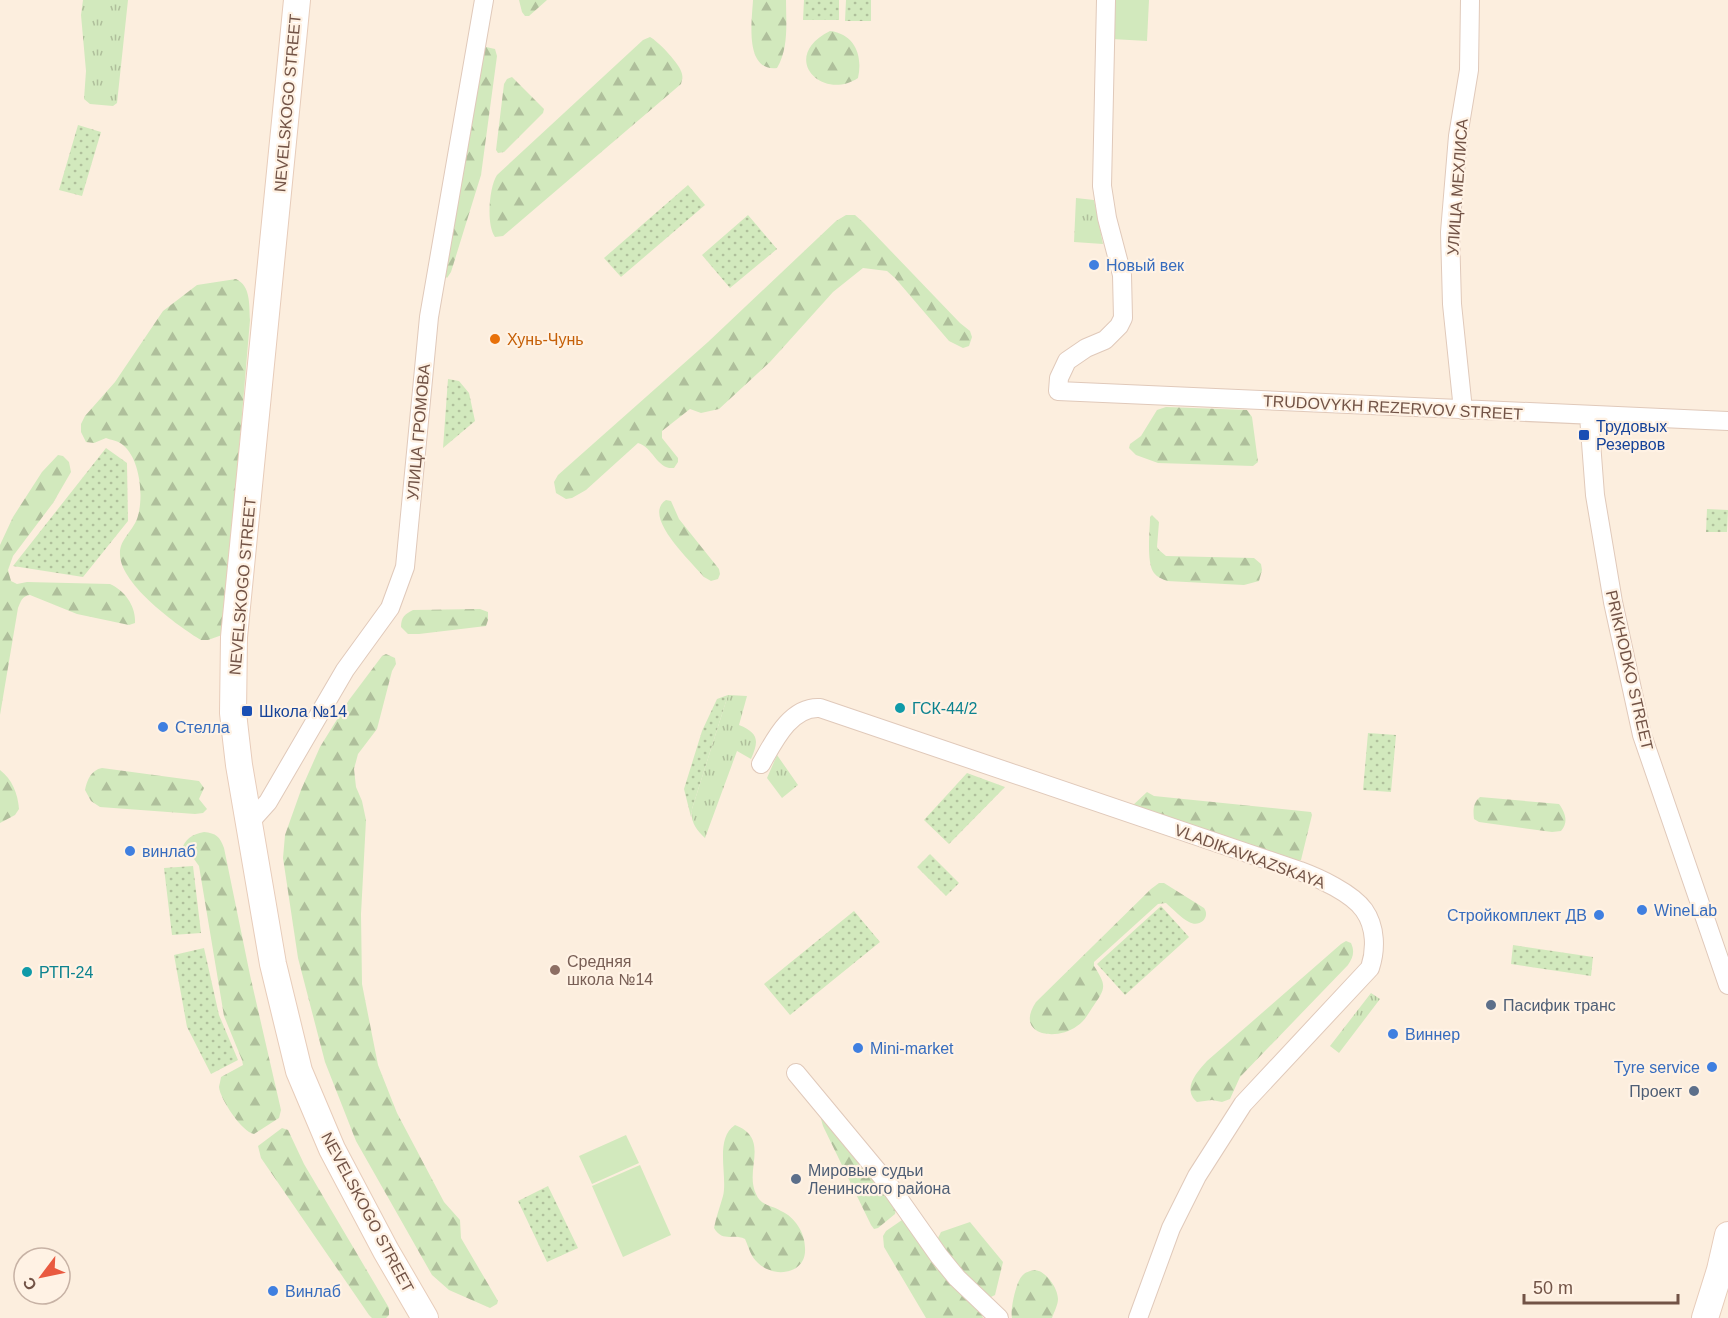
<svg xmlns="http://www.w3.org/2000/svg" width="1728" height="1318" font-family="Arial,sans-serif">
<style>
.grass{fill:url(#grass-tufts)}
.forest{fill:url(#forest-firs)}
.park{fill:url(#park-dots)}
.garden{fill:#d2e9bd}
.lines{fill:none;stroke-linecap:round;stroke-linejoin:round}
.minor-casing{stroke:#e0c9ba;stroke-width:20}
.secondary-casing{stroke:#e7ccba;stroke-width:28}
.minor{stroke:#fff;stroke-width:18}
.secondary{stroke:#fff;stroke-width:26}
.shop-dot{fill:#3f7fe0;stroke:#fff2e4;stroke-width:2}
.food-dot{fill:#e8710a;stroke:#fff2e4;stroke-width:2}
.transit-dot{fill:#1a4fb4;stroke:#fff2e4;stroke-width:2}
.culture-dot{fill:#0f9aa8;stroke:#fff2e4;stroke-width:2}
.education-dot{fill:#8d6e63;stroke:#fff2e4;stroke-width:2}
.service-dot{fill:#5c6f8a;stroke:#fff2e4;stroke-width:2}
.labels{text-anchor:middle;stroke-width:4.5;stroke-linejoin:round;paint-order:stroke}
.street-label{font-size:16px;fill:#725346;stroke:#fff2e4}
.shop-label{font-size:16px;fill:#366cbe;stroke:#fff2e4;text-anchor:start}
.food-label{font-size:16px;fill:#c56008;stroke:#fff2e4;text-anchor:start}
.transit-label{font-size:16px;fill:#164399;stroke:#fff2e4;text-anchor:start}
.culture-label{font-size:16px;fill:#0d838f;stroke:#fff2e4;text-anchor:start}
.education-label{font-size:16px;fill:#785e54;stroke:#fff2e4;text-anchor:start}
.service-label{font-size:16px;fill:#4e5e75;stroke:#fff2e4;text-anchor:start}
</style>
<defs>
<pattern id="grass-tufts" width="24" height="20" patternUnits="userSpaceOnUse" patternTransform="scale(1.5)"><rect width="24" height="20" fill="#d2e9bd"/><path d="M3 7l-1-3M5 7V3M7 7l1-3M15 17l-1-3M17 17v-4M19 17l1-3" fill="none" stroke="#afbf9b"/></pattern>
<pattern id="forest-firs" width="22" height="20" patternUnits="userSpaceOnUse" patternTransform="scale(1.5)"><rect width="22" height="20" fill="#d2e9bd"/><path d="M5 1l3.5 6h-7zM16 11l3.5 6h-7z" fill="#afbf9b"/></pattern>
<pattern id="park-dots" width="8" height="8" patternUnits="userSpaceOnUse" patternTransform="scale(1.5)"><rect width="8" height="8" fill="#d2e9bd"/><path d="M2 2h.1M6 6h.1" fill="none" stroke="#afbf9b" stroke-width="1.8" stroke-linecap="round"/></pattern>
</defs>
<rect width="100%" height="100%" fill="#fceede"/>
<path class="grass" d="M83 0H128L117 103 113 106 90 104 84 99 86 71 81 15Z
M1076 198 1094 200 1103 244 1074 242Z
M728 695 747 696 739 725C759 733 759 741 751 759L737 751 705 838C696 830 690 821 692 809Z
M777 755 798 785 782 798 767 778Z
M1371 993 1380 999 1339 1053 1330 1046Z"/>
<path class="forest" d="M519 0H547L529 16H525L522 12Z
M753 0H786C786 22 789 48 777 68 744 72 752 20 753 0Z
M830 31C855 34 863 56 858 78 822 102 778 57 830 31Z
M650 37C658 41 681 65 682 74 683 79 682 79 681 84L503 236 495 237C486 225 489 187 497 175L643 40Z
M486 47 495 49 497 56 481 175 451 272 447 278 445 276 482 50Z
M512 77 544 109 543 113 504 152 498 153 496 150 504 84 507 79Z
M846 215H855L864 223 960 323 970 331 972 337 969 346 963 348 949 341 895 278 887 271 863 268 833 292 770 362 719 409 701 413 690 409 662 431V438L678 458V462L674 468C657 470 653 447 638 443L586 490 572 498 566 499 556 493 554 482 558 475 708 342 836 221Z
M236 279C251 286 249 305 250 320L224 627 222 635 208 640H201C178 626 121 585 120 555 119 540 132 532 137 519 144 499 141 460 123 445 119 441 111 440 106 438L94 443 86 442 81 432V424L85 416 115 382 163 311 197 285Z
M1166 407 1247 410 1252 417 1258 462 1253 466 1158 463 1136 455 1129 448 1130 444 1141 436 1157 410Z
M58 455 63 456 69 462 71 472 53 503 13 556 8 570 11 581 17 584 27 582 110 584C125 591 136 606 135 623L129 625 77 614 30 595C22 596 21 601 18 608L0 715V545L13 517 42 472Z
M666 500 671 501 679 519 719 569 720 574 718 579 711 581 704 577C692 562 641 516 666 500Z
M1152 515 1159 522 1157 547 1159 550 1166 556 1254 558 1261 564 1262 570 1259 581 1244 585 1167 581C1162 579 1157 577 1154 573 1146 562 1150 531 1150 517Z
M480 609 488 612V620L486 626 419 634H408L401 627C401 617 405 614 413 610Z
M386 654 395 658 396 664 392 671 377 729 358 754 354 769 356 787 362 801 366 820 361 914 362 984 378 1065 397 1113 444 1202 460 1220 461 1238 498 1301 497 1304 490 1308 449 1290 432 1275 356 1141 325 1062 298 958 283 858 285 835 301 790 320 747 349 700 382 656Z
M102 768 199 781 204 788 199 799 207 809 203 813 195 814 100 807 91 801 85 790C87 780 91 770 102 768Z
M0 770C12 779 18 794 19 809L15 815 0 823Z
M1147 792 1154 796 1311 812 1312 815 1301 860 1298 861 1131 807Z
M1480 797 1559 804C1565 812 1569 822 1561 831L1552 832 1479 822 1474 819C1473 810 1473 803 1480 797Z
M204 832C216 833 220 837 224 848L250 975 281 1110 279 1118 254 1134C242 1132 220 1099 219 1087 219 1087 221 1078 221 1077L243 1065 242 1060 224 1016 199 866 194 859 183 856 181 851C185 839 192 834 204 832Z
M1159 883H1164L1204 908C1211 918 1199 928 1189 922 1181 918 1173 909 1166 903L1158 904 1094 962V966C1107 986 1106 988 1092 1008 1088 1014 1084 1022 1077 1026 1056 1042 1014 1035 1036 1002L1151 889Z
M1346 941 1351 943C1355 952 1353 957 1348 965L1240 1077 1230 1099 1222 1102 1212 1100 1197 1102C1182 1089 1196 1073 1207 1061L1341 944Z
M823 1117H825L896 1210 895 1214 878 1228 874 1229 871 1225 823 1126 821 1119Z
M735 1125C771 1139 744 1169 756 1194 761 1206 771 1205 781 1211 795 1217 805 1233 805 1248 807 1274 774 1279 758 1263 751 1257 749 1248 745 1239 733 1233 723 1243 714 1228 716 1217 720 1207 723 1196 728 1176 714 1139 735 1125Z
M282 1128 288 1130 304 1164 389 1308V1315L386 1318H372L369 1315 261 1158 258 1146Z
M902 1220 907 1224 980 1311 983 1318H926L884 1247 883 1236 886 1231Z
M970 1222 1003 1262 995 1295 991 1297C973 1288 945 1257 938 1238L941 1232Z
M1035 1270C1046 1271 1058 1288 1058 1299 1058 1305 1054 1312 1052 1318H1012C1010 1310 1016 1282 1022 1276 1025 1272 1030 1271 1035 1270Z"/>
<path class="park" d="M804 0H839V20H803Z
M846 0H871V21H845Z
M78 125 101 132 82 196 59 190Z
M688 185 705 205 621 277 604 258Z
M748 215 777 249 730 288 702 255Z
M448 379 459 381 469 393 475 421 443 448Z
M106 448 127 463 128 521 83 577 13 566Z
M1707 509 1728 510 1727 532H1706Z
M728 695 692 809 691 817 684 789 702 731 717 699Z
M1368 733 1396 735 1391 792 1363 790Z
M967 773 1005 787 949 844 924 820Z
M930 854 959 883 946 896 917 867Z
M193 866 201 933 172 935 164 868Z
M1161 906 1189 937 1125 995 1097 964Z
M854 911 880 942 790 1015 764 984Z
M1513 945 1593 957 1591 976 1511 964Z
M204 948 219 1015 238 1060 211 1074 187 1027 174 955Z
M548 1186 578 1248 547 1262 518 1201Z"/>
<path class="garden" d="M1113 0H1149L1147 41 1112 39Z
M626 1135 639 1163 592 1184 579 1156Z
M640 1165 671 1235 623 1257 592 1186Z"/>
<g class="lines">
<g class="minor-casing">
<path id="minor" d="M1106 0 1102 186 1107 218 1122 275 1123 318 1119 326 1105 340 1086 348 1067 361 1059 378 1058 391 1728 421
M1463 410 1452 304 1450 232 1458 136 1469 70 1470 0
M1589 416 1595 495 1613 602 1642 735 1728 985
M761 764C773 743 790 706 820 708L1300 871C1319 878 1352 893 1364 910 1376 927 1376 950 1370 968L1243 1104 1197 1176 1171 1228 1138 1318
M250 822 268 802 345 670 390 608 405 567 429 317 484 0
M796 1073 889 1185 939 1256 957 1278 999 1318"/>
</g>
<g class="secondary-casing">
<path id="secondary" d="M297 0 234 637 233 713 239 765 273 964 299 1071 332 1149 386 1251 425 1318
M1705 1318 1720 1270 1728 1235"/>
</g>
<use href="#minor" class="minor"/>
<use href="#secondary" class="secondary"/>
</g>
<g class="shop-dot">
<circle cx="1094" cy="265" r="6"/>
<circle cx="163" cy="727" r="6"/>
<circle cx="130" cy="851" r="6"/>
<circle cx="1642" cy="910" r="6"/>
<circle cx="1599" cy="915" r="6"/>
<circle cx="1393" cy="1034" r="6"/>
<circle cx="858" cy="1048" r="6"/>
<circle cx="1712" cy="1067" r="6"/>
<circle cx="273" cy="1291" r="6"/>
</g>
<circle class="food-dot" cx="495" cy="339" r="6"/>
<g class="transit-dot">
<rect x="1578" y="429" width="12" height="12" rx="3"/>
<rect x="241" y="705" width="12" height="12" rx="3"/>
</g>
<g class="culture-dot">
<circle cx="900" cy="708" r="6"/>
<circle cx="27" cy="972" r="6"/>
</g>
<circle class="education-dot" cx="555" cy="970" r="6"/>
<g class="service-dot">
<circle cx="1491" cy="1005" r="6"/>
<circle cx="1694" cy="1091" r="6"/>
<circle cx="796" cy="1179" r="6"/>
</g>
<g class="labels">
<g class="street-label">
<text transform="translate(287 103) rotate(-85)" y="6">NEVELSKOGO STREET</text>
<text transform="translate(1457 187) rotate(-86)" y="6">УЛИЦА МЕХЛИСА</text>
<text transform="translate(1393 407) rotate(3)" y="6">TRUDOVYKH REZERVOV STREET</text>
<text transform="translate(418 432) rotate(-85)" y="6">УЛИЦА ГРОМОВА</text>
<text transform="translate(242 586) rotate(-85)" y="6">NEVELSKOGO STREET</text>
<text transform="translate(1630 670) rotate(77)" y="6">PRIKHODKO STREET</text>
<text transform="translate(1250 856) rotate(20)" y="6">VLADIKAVKAZSKAYA</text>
<text transform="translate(368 1212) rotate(62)" y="6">NEVELSKOGO STREET</text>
</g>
<g class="shop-label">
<text x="1106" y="271">Новый век</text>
<text x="175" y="733">Стелла</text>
<text x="142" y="857">винлаб</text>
<text x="1654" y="916">WineLab</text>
<text x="1587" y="921" text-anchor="end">Стройкомплект ДВ</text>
<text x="1405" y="1040">Виннер</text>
<text x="870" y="1054">Mini-market</text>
<text x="1700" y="1073" text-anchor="end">Tyre service</text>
<text x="285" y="1297">Винлаб</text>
</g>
<g class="food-label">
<text x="507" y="345">Хунь-Чунь</text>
</g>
<g class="transit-label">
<text x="1596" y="432">Трудовых<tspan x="1596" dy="18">Резервов</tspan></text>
<text x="259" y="717">Школа №14</text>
</g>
<g class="culture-label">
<text x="912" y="714">ГСК-44/2</text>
<text x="39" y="978">РТП-24</text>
</g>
<g class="education-label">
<text x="567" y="967">Средняя<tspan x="567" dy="18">школа №14</tspan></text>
</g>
<g class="service-label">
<text x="1503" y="1011">Пасифик транс</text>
<text x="1682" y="1097" text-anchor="end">Проект</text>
<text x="808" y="1176">Мировые судьи<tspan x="808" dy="18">Ленинского района</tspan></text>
</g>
</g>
<g transform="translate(42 1276) rotate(238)"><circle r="28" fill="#fff2e4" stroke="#c7b2a5" stroke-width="1.5"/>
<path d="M0-4.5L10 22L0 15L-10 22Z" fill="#e95a40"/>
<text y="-9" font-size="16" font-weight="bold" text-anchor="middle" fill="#725346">С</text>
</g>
<path d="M1524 1294v9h154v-9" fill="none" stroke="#725346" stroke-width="3"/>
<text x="1533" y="1294" font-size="18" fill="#725346" stroke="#fff2e4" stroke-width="4.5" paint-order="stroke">50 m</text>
</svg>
